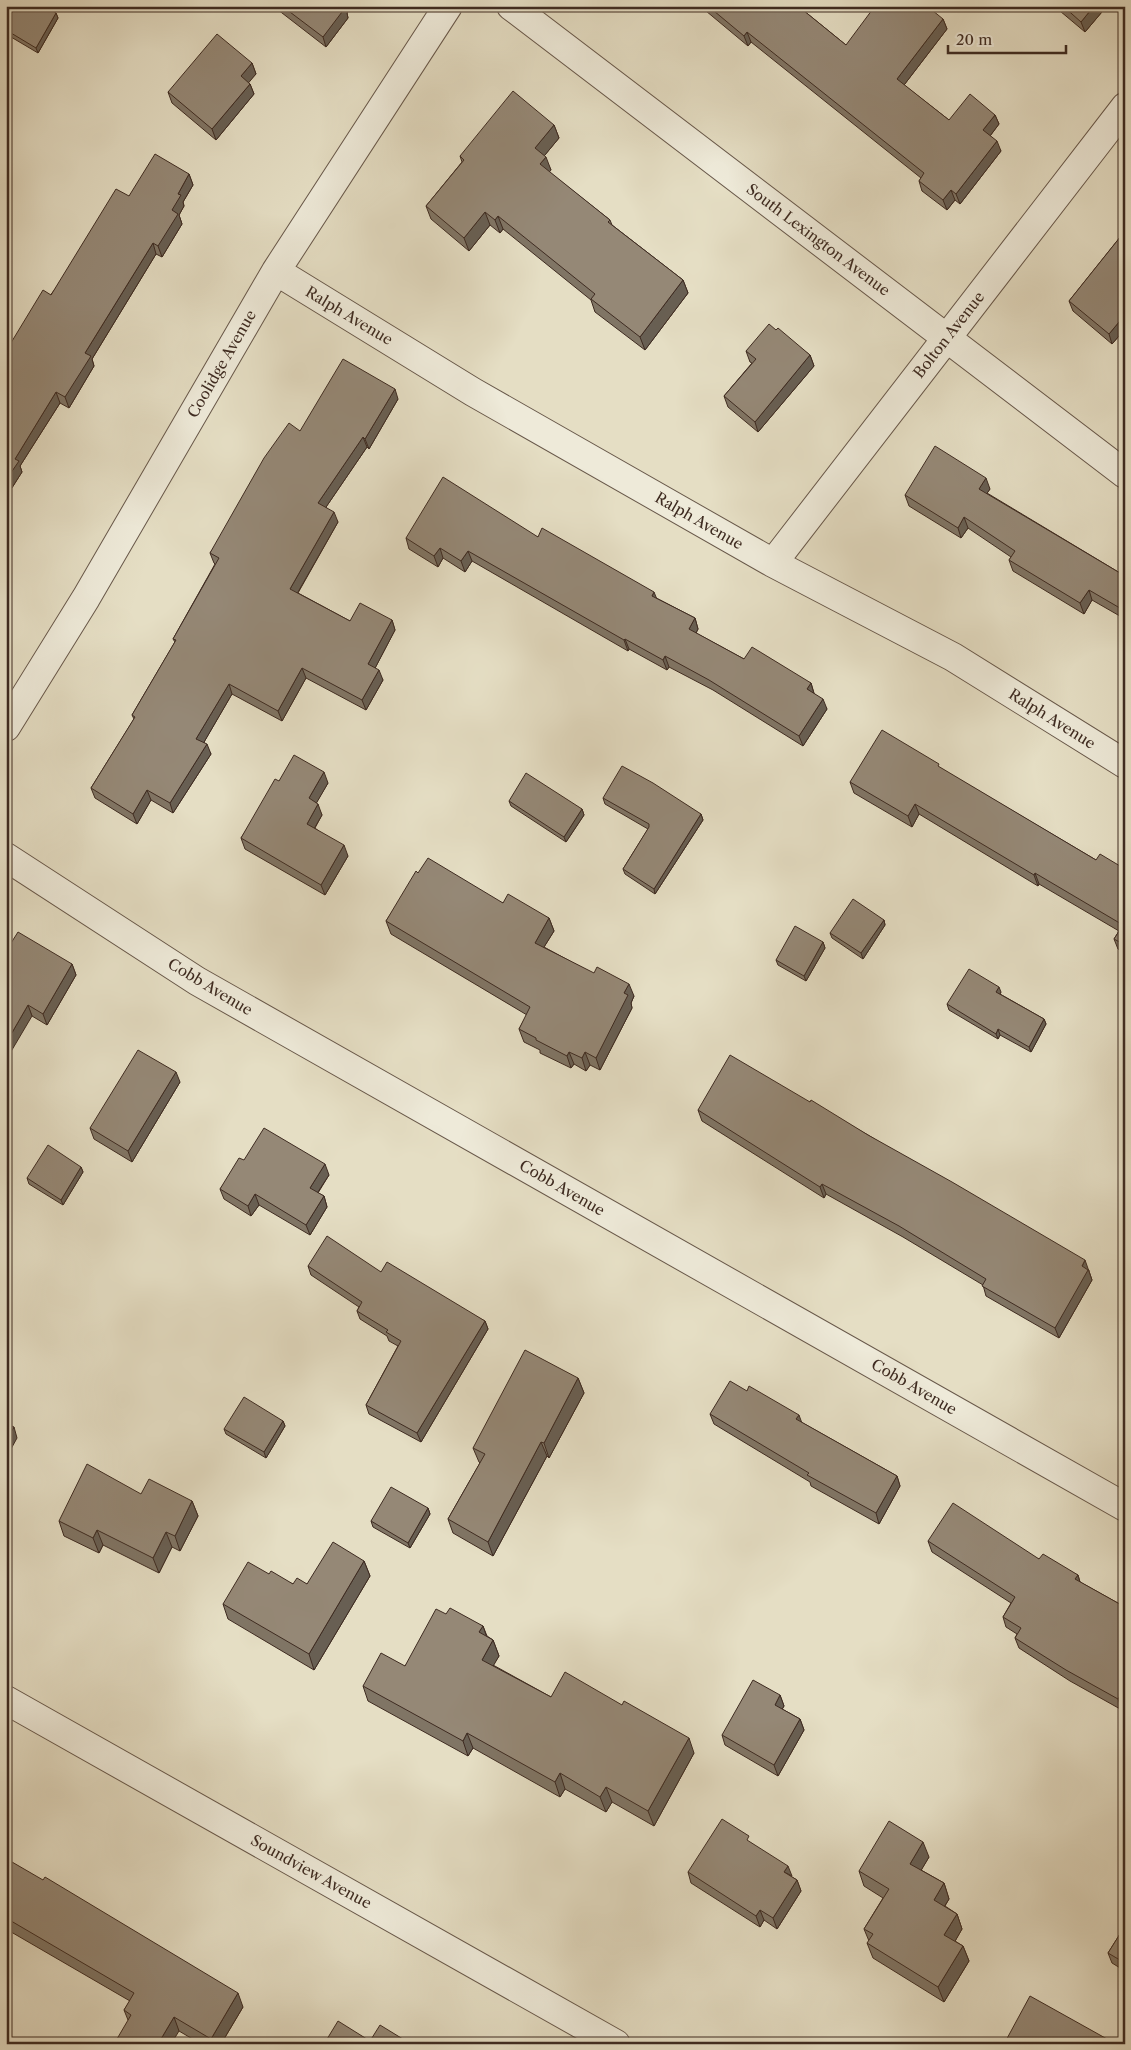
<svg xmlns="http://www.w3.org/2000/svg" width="1131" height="2050" font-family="'Libre Caslon Text',serif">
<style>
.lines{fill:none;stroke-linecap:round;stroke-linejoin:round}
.minor-casing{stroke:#68584a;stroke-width:30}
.minor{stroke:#eeead9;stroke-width:28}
.wall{fill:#807565;stroke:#3e2b21}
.shaded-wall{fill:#685f53;stroke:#3e2b21}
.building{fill:#958876;stroke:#3e2b21}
.labels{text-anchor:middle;stroke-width:4.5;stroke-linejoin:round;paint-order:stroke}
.street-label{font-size:15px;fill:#3e2b21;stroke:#eeead9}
</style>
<rect width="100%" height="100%" fill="#e5dec4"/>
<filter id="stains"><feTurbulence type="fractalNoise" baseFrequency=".004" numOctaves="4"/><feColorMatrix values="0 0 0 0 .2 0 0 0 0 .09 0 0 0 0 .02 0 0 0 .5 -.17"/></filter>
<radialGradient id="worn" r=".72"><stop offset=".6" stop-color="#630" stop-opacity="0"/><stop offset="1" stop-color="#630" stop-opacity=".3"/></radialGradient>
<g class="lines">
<g class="minor-casing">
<path id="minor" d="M511 6 1125 474
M276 271 473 392 773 563 953 657 1125 764
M773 563 1125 107
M6 727 86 598 276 271 448 6
M6 857 197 981 1125 1507
M6 1700 616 2044"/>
</g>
<use href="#minor" class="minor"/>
</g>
<path class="wall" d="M273 6H352L347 13 348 18 326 47Z
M700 6H798L846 45 943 19 947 29 904 85 949 120 995 115 999 124 990 136 1001 151 960 204 955 200 947 210 922 191 919 181 921 178 751 42 748 46Z
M1054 6H1107L1085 32Z
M56 13 58 18 38 53 6 34V22Z
M252 63 256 74 248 82 250 84 254 94 216 140 172 103 168 92Z
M554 125 559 138 544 156 551 170 549 172 610 220 612 225 683 280 688 293 645 350 595 312 591 300 503 229 500 233 490 225 469 251 431 219 426 206 462 162 460 156Z
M189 174 193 185 183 202 184 206 179 215 182 224 162 257 156 254 92 359 94 366 69 408 60 403 20 466 22 472 8 494 11 503 6 511V351L129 196Z
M1125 231V329L1112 344 1073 311 1069 301Z
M776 330 810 355 814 366 758 432 728 407 724 396 752 363 750 362 746 351Z
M398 399 369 449 367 447 326 507 338 522 298 593 350 621 392 620 395 630 375 668 383 680 366 710 306 678 282 721 232 694 204 742 211 754 173 813 151 800 137 824 95 798 91 788 134 719 132 715 175 642 173 639 215 564 214 563 210 553 300 431Z
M990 489 987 493 1125 576V619L1092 600 1084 614 1013 571 1009 560 1011 557 968 528 961 538 909 506 905 495Z
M538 537 695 618 698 629 696 633 744 659 811 683 814 693 827 709 803 746 713 690 669 667 667 670 629 649 628 651 472 561 465 572 443 558 438 567 409 549 406 538Z
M940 768 1096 860 1125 869V953L1118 949 1114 939 1119 931 1039 884 1038 886 919 814 912 827 854 793 850 782Z
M279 781 328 783 316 803 322 815 315 828 348 856 325 895 245 849 241 838Z
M603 798 701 814 703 820 655 894 625 874 623 869 648 829 605 804Z
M509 801 582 809 584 815 566 842 511 806Z
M418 873 503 903 549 918 554 931 544 947 634 996 631 1003 632 1008 600 1070 590 1065 586 1071 574 1064 571 1068 540 1053V1050L524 1042 519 1029 527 1015 391 934 386 921Z
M884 920 885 925 863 959 832 938 830 933Z
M823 942 825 948 806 981 778 965 776 960Z
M6 951 72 964 76 975 47 1025 32 1016Z
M1001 992 1000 994 1044 1019 1046 1024 1031 1052 1000 1035 998 1039 949 1010 947 1004Z
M180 1082 132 1162 94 1139 90 1128Z
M810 1102 868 1135 1089 1270V1271L1092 1280 1059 1338 986 1296 983 1285 903 1237 826 1194 824 1198 702 1121 698 1110Z
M244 1160 329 1175 318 1193 324 1196 327 1207 310 1235 259 1205 251 1216 224 1199 220 1189Z
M81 1167 83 1172 63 1205 29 1184 27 1178Z
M308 1266 381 1272 485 1321 488 1329 421 1442 369 1414 366 1405 398 1346 389 1341 387 1336 360 1319 357 1311 359 1307 311 1275Z
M578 1378 584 1393 549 1458 547 1456 493 1556 453 1533 448 1519 480 1463 479 1462 473 1448Z
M710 1414 801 1422 897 1476 900 1486 879 1524 811 1486 810 1482 714 1424Z
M283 1421 285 1426 266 1458 226 1434 224 1429Z
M192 1501 198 1516 180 1551 172 1547 159 1573 103 1545 99 1553 64 1536 59 1521Z
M428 1508 430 1514 410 1548 373 1527 371 1521Z
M928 1541 1039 1559 1078 1575 1080 1582 1125 1607V1705L1122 1710 1070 1681 1019 1648 1015 1638 1017 1634 1006 1627 1003 1617 1011 1603 932 1552Z
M364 1561 370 1576 314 1670 228 1619 223 1604 269 1574 293 1584H307Z
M446 1614 483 1626 487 1636 493 1640 499 1656 493 1665 551 1697 694 1753 654 1826 612 1802 606 1812 565 1789 560 1797 473 1748 468 1756 368 1701 363 1686 405 1666Z
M780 1695 784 1706 782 1709 800 1719 804 1730 778 1776 725 1745 722 1735Z
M751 1843 792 1877 797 1880 801 1891 777 1929 764 1920 760 1927 691 1883 688 1872Z
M929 1857 921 1870 944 1883 949 1899 945 1906 957 1914 962 1929 955 1941 963 1946 969 1961 944 2002 873 1958 867 1943 869 1941 864 1929 883 1898 864 1886 859 1871Z
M6 1863 243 2007 221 2044H201L179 2031 128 2020 124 2010 130 2001 6 1929Z
M1125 1926V1971L1112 1963 1108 1953Z"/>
<path class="shaded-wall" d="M342 6H352L347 13 348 18 326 47 323 37Z
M1094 6H1107L1085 32 1081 22Z
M56 13 58 18 38 53 36 48Z
M943 19 947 29 901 89 897 79Z
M747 32 751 42 748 46 744 36Z
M252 63 256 74 245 87 241 76Z
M250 84 254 94 216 140 212 129Z
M995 115 999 124 987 140 983 130Z
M554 125 559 138 540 161 535 148Z
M997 141 1001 151 960 204 956 194Z
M546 157 551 170 545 177 540 164Z
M189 174 193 185 183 202 184 206 179 215 182 224 162 257 158 246 178 194Z
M951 190 955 200 947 210 943 200Z
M485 212 490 225 469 251 464 238Z
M498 216 503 229 500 233 495 220Z
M153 243 156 254 92 359 94 366 69 408 65 397 85 353Z
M683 280 688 293 645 350 640 337Z
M1124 316 1125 318V329L1112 344 1109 334Z
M810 355 814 366 758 432 755 422Z
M395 389 398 399 369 449 365 439Z
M56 392 60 403 20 466 22 472 8 494 11 503 6 511V480L15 459Z
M363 437 367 447 322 513 318 503Z
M986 478 990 489 983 499 979 489Z
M334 512 338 522 294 599 290 589Z
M964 517 968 528 961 538 958 528Z
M440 548 443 558 438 567 434 556Z
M468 551 472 561 465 572 461 561Z
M1089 590 1092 600 1084 614 1080 603Z
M654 592 658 602 652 596Z
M695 618 698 629 693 639 689 629Z
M392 620 395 630 372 674 368 664Z
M625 639 629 649 628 651 624 640Z
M665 656 669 667 667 670 663 660Z
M302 668 306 678 282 721 278 711Z
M379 670 383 680 366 710 362 700Z
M811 683 814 694 807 689Z
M229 684 232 694 200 749 196 739Z
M823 699 827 709 803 746 799 736Z
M207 744 211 754 173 813 170 803Z
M324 772 328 783 313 809 309 798Z
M147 790 151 800 137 824 133 814Z
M318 804 322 815 311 834 307 824Z
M915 804 919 814 912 827 908 816Z
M582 809 584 815 566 842 564 837Z
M701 814 703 820 655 894 654 889Z
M344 845 348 856 325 895 321 885Z
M1035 873 1039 884 1038 886 1034 875Z
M549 918 554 931 539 955 535 943Z
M884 920 885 925 863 959 861 953Z
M823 942 825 948 806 981 804 976Z
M72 964 76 975 47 1025 43 1014Z
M629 984 634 996 631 1003 632 1008 600 1070 596 1058 624 993Z
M999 987 1001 992 998 997 996 992Z
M28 1005 32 1016 6 1060V1043Z
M1044 1019 1046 1024 1031 1052 1029 1047Z
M998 1029 1000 1035 998 1039 996 1034Z
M569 1052 574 1064 571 1068 567 1056Z
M585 1052 590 1065 586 1071 582 1058Z
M176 1072 180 1082 132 1162 128 1151Z
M325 1164 329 1175 314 1198 310 1188Z
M81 1167 83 1172 63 1205 61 1200Z
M822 1184 826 1194 824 1198 820 1187Z
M255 1194 259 1205 251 1216 248 1206Z
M324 1196 327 1207 310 1235 306 1225Z
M1085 1260 1092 1280 1059 1338 1055 1328Z
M485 1321 488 1329 421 1442 417 1433Z
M578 1378 584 1393 549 1458 544 1443Z
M799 1415 803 1426 796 1419Z
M283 1421 285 1426 266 1458 264 1452Z
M14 1427 17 1438 6 1458V1441Z
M541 1442 547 1456 493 1556 488 1542Z
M897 1476 900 1486 879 1524 876 1513Z
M192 1501 198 1516 180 1551 175 1536Z
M428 1508 430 1514 410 1548 408 1543Z
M97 1530 103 1545 99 1553 93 1538Z
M166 1532 172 1547 159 1573 153 1558Z
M364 1561 370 1576 314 1670 309 1654Z
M1078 1575 1081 1586 1075 1579Z
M483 1626 488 1641 479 1632Z
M493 1640 499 1656 488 1675 482 1660Z
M1124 1688 1125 1705 1122 1710 1118 1699Z
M780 1695 784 1706 779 1715 775 1705Z
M800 1719 804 1730 778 1776 774 1765Z
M467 1733 473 1748 468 1756 463 1741Z
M689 1738 694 1753 654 1826 648 1811Z
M560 1773 565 1789 560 1797 555 1782Z
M606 1787 612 1802 606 1812 600 1797Z
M923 1842 929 1857 916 1879 910 1864Z
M788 1866 792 1876 784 1872Z
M797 1880 801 1891 777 1929 773 1918Z
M944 1883 949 1899 939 1915 934 1900Z
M760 1910 764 1920 760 1927 756 1916Z
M957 1914 962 1929 950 1950 944 1935Z
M963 1946 969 1961 944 2002 938 1987Z
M238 1993 243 2007 221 2044H213L211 2039Z
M174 2017 179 2031 171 2044H158Z"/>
<path class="building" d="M15 6H45L56 13 36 48 6 30V22Z
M282 6H342L345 8 323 37Z
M708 6H798L846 45 875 6H927L943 19 897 79 949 120 970 94 995 115 983 130 997 141 956 194 951 190 943 200 919 181 924 173 747 32 744 36Z
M1063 6H1094L1081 22Z
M217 34 252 63 241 76 250 84 212 129 168 92Z
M513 91 554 125 535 148 546 157 540 164 610 220 608 222 683 280 640 337 591 299 595 294 498 216 495 220 485 212 464 238 426 206 464 160 460 156Z
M155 154 189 174 178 194 181 195 172 210 178 214 158 246 153 243 85 353 91 356 65 397 56 392 15 459 19 461 6 480V351L43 290 51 295 116 189 129 196Z
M1125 231V317L1124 316 1109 334 1069 301Z
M769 324 776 330 778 328 810 355 755 422 724 396 756 359 746 351Z
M343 359 395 389 365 439 363 437 318 503 334 512 290 589 350 621 360 603 392 620 368 664 379 670 362 700 302 668 278 711 229 684 196 739 207 744 170 803 147 790 133 814 91 788 135 717 132 715 176 640 173 639 219 558 210 553 264 458 289 423 300 431Z
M935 446 986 478 979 489 1125 576V611L1089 590 1080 603 1009 560 1015 551 964 517 958 528 905 495Z
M443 477 538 537 542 528 654 592 652 596 695 618 689 629 744 659 752 647 811 683 807 689 823 699 799 736 709 680 665 656 663 660 625 639 624 640 468 551 461 561 440 548 434 556 406 538Z
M882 730 939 764 938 766 1096 860 1100 854 1125 869V945L1114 939 1123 925 1035 873 1034 875 915 804 908 816 850 782Z
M294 755 324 772 309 798 318 804 307 824 344 845 321 885 241 838 275 779 279 781Z
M622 766 653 783 701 814 654 889 623 869 649 827V824L603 798Z
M526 773 582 809 564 837 509 801Z
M428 858 503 903 508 894 549 918 535 943 594 973 597 967 629 984 624 993 628 995 596 1058 585 1052 582 1058 569 1052 567 1056 536 1040V1038L519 1029 530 1007 386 921 416 871 418 873Z
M853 899 884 920 861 953 830 933Z
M795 926 823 942 804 976 776 960Z
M18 932 72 964 43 1014 28 1005 6 1043V951Z
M969 969 999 987 996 992 1044 1019 1029 1047 998 1029 996 1034 947 1004Z
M138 1050 176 1072 128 1151 90 1128Z
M730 1055 810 1102 811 1100 868 1135 952 1182 1085 1260 1082 1266 1088 1270 1055 1328 982 1286 986 1279 899 1226 822 1184 820 1187 698 1110Z
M264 1128 325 1164 310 1188 324 1196 306 1225 255 1194 248 1206 220 1189 239 1158 244 1160Z
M48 1145 81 1167 61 1200 27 1178Z
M327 1236 381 1272 387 1262 485 1321 417 1433 366 1405 401 1341 386 1332 388 1330 357 1311 362 1302 308 1266Z
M525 1350 578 1378 544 1443 541 1442 488 1542 448 1519 485 1454 473 1448Z
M730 1381 747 1391 749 1386 799 1415 796 1419 897 1476 876 1513 807 1475 809 1473 710 1414Z
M244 1397 283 1421 264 1452 224 1429Z
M6 1423 14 1427 6 1441Z
M87 1464 141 1494 149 1479 192 1501 175 1536 166 1532 153 1558 97 1530 93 1538 59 1521Z
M391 1487 428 1508 408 1543 371 1521Z
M953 1503 1039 1559 1043 1554 1078 1575 1075 1579 1125 1607V1688L1118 1699 1066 1670 1015 1638 1021 1628 1003 1617 1015 1597 928 1541Z
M333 1542 364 1561 309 1654 223 1604 248 1562 269 1574 271 1571 293 1584 297 1578 307 1584Z
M450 1608 483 1626 479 1632 493 1640 482 1660 551 1697 565 1672 622 1705 624 1701 689 1738 648 1811 606 1787 600 1797 560 1773 555 1782 467 1733 463 1741 363 1686 381 1653 405 1666 436 1609 446 1614Z
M753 1680 780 1695 775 1705 800 1719 774 1765 722 1735Z
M722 1819 749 1836 747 1840 788 1866 784 1872 797 1880 773 1918 760 1910 756 1916 688 1872Z
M889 1821 923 1842 910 1864 944 1883 934 1900 957 1914 944 1935 963 1946 938 1987 867 1943 873 1934 864 1929 889 1889 859 1871Z
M12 1862 43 1880 45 1877 238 1993 211 2039 174 2017 158 2044H114L131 2015 124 2010 134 1993 6 1918V1863L10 1865Z
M1125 1926V1963L1108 1953Z
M1030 1996 1116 2044H1004Z
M338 2021 370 2041 380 2025 411 2044H324Z"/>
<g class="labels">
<g class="street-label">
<text transform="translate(818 240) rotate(37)" y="5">South Lexington Avenue</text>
<text transform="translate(349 316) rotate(31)" y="5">Ralph Avenue</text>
<text transform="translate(949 335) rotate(-52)" y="5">Bolton Avenue</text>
<text transform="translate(222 364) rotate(-60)" y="5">Coolidge Avenue</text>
<text transform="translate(699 521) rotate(30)" y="5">Ralph Avenue</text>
<text transform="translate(1052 719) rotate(32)" y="5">Ralph Avenue</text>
<text transform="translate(210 987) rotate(31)" y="5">Cobb Avenue</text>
<text transform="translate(562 1188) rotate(30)" y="5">Cobb Avenue</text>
<text transform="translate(914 1387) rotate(30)" y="5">Cobb Avenue</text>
<text transform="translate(311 1872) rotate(29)" y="5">Soundview Avenue</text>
</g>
</g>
<rect width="1131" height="2050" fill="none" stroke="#e5dec4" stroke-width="25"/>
<rect x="8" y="8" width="1116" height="2035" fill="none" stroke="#3e2b21" stroke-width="2.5"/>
<rect x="12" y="12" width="1106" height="2025" fill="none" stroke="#3e2b21"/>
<path d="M948 45v8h118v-8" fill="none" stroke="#3e2b21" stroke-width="2.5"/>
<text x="956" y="45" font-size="15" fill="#3e2b21" stroke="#eeead9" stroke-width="4" paint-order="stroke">20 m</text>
<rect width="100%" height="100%" filter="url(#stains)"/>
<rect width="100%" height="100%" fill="url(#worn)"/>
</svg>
